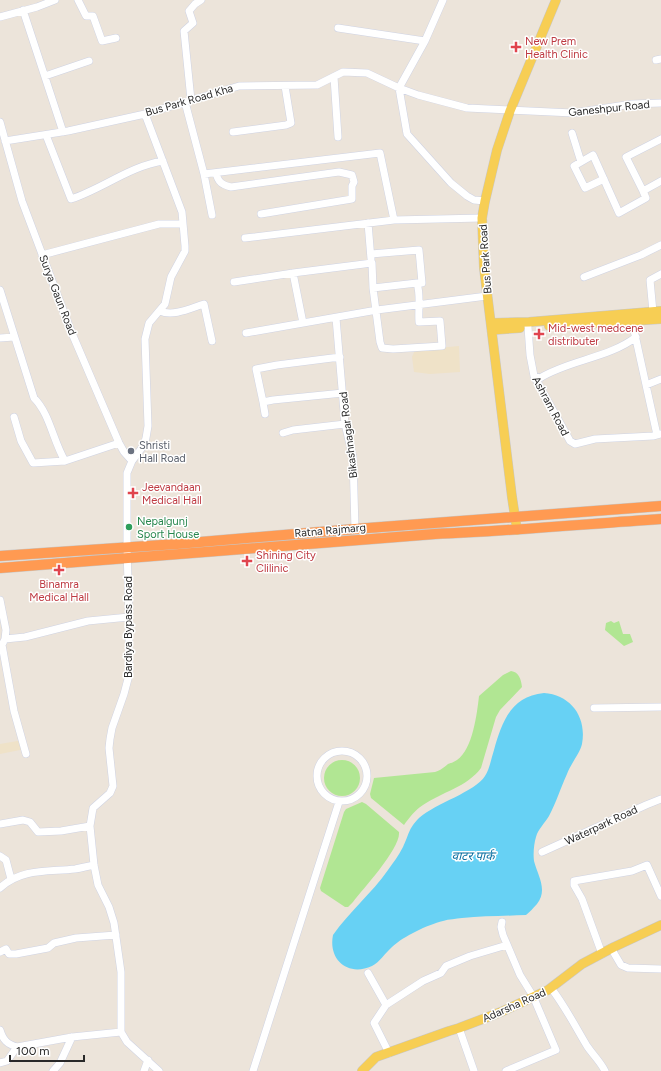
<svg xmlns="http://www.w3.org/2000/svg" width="661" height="1071" font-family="Figtree,'Noto Sans Devanagari',sans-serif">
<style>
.education{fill:#efe2c8}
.green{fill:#b1e693}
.water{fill:#67d1f4}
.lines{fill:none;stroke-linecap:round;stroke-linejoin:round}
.minor-casing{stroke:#cfd3e3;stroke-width:8}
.major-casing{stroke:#c7c7c7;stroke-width:10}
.highway-casing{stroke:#c7c7c7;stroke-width:11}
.minor{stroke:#fff;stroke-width:7}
.major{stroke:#f7ce54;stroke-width:9}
.highway{stroke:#ff9a52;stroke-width:10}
.health-dot{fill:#e0444e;stroke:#fff;stroke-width:1.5}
.worship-dot{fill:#6b7280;stroke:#fff;stroke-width:1.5}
.leisure-dot{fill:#2e9e5b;stroke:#fff;stroke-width:1.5}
.labels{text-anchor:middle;stroke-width:3;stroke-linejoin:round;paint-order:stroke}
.health-label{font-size:11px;fill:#be3a42;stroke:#fff;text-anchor:start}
.street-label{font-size:11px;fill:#292929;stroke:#fff}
.worship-label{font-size:11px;fill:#5b616d;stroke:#fff;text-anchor:start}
.leisure-label{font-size:11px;fill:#27864d;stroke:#fff;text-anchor:start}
.water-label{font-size:12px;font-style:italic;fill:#076d9f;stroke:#fff}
</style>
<rect width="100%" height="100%" fill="#ece4da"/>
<path class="education" d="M459 346 460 372 430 374 414 372 412 357 415 350Z
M23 740 25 749 0 754V744Z"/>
<path class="green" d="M611 621 614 623 619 621 623 634H630L633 642 624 646 605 630 606 623Z
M511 671C519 672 521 679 522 687L500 710 496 717 481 768C467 787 442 792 423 805 415 810 409 818 404 825L371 798 370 794 374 778 435 772C441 770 443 768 448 764 451 763 454 762 457 760 473 749 477 713 479 696L503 675Z
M324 778a18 18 0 1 1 36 0a18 18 0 1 1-36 0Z
M362 802 366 804 399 832C401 848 363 889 353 902L348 907H345L321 891 320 888 344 812 346 809Z"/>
<path class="water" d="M544 693C571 695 587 717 582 744 580 753 570 765 567 774 561 787 556 803 549 816 545 823 538 829 536 837 534 843 533 854 534 861 538 876 548 890 537 904 533 908 530 912 526 915 504 916 483 916 462 918 456 919 449 919 443 921 427 925 404 936 392 947 385 953 380 962 372 966 348 977 328 960 333 935 349 912 372 893 388 870 393 863 399 855 403 847 409 835 408 829 419 818 436 803 475 792 485 776 490 768 491 759 494 750 502 722 511 696 544 693Z"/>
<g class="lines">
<g class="minor-casing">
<path id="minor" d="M78 0 86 16H93L102 41 116 38
M443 0 425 41 399 88 407 134 451 183 467 196 474 200 485 201
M23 10 63 132
M0 17 37 7 55 0
M338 28 425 41
M656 60 661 59
M45 76 89 61
M334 77 338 137
M191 100 184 31 193 23 189 11 195 4 201 0
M185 102 204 174 212 215
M145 114 182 212 185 246V251L171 277 165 304 149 323 145 339 148 426 146 438 144 445 132 461 127 473V548L129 617V675L124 694 112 728 110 739 109 748 113 786 110 793 93 808 90 826 94 865 98 885 109 907 114 923 121 972V1032L127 1042 159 1071
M0 122 22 201 71 331 119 443 124 452 132 461
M233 132 286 125 291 123 285 86
M572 133 581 162
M46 135 71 199C102 189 130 166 163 161
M5 141 68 131 145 114 239 86 317 85 343 72 367 73 399 88 418 95 467 108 573 113 632 104 661 103
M216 173C218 182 222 185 231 187L339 172 352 175 354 182 352 186V199L261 214
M204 174 380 153 394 220
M604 179 585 188 574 166 593 155 619 213 646 198 643 191 661 181
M643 191 626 157 661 139
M368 223 371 259
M245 238 394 220 482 218
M42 255 159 224H183
M584 277 641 255 661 245
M234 282 293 273
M373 288 417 283
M0 290 34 398C50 414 53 441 65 461
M160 311C173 317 191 308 204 304L212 341
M653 312 650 280 661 274
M336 318 345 424 353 457 355 529
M632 321 646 385 661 379
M303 323 293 273 372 263 373 288 380 342 382 348 393 349 442 346 440 321 419 322C418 308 421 296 417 283H422L419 250 371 254
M528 327 530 355 534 376 570 441 575 444 595 439 653 436 661 434
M246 333 377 310 487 296
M0 338 14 337
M340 357 277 365 256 369 263 402 273 400 343 393
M534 376 540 378C569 360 609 358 636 337
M646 385 657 435
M263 402 265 414
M14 417 21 441 33 463 65 461 119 443
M283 433 293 430 345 424
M0 600 6 630 5 639
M594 708 661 707
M317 776a25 25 0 1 1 50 0a25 25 0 1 1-50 0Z
M26 754 14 711 2 645 5 639 25 637 88 621 129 617
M0 824 23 820 30 822 38 832 61 831 90 826
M542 852 646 805 661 799
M0 856 6 860 11 879
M0 888C21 868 49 872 75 869 82 868 88 866 94 865
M502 922 501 927 503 935 520 975 533 996 556 1050 506 1071
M611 948 621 965 628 968 661 969
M0 952 6 949 9 954H16L48 948 54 943 76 938 116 935
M602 954 582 899 574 885V881L632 871 647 865 661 896
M368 973 386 1005 374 1023 389 1053
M551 988C565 1006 575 1026 587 1046 593 1055 600 1061 605 1071
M386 1005 423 981 441 973 446 966 470 956 507 945
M459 1028 474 1071
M0 1030C3 1040 7 1044 17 1047L72 1037 121 1032
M0 1063 7 1061 17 1047
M53 1071 60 1063 72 1037
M144 1071 148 1060
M253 1071 339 802"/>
</g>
<g class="major-casing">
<path id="major" d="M492 323 529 322 661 311
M549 326 661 319
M492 330 520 328
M517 530 512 497 484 268 482 218 485 201 497 150 510 111 556 0
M362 1071 376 1057 449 1031 459 1028 501 1012 548 990 582 964 614 947 661 925"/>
</g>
<g class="highway-casing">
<path id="highway" d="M0 556 177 544 355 529 661 506
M0 568 435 534C511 531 586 524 661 519"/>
</g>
<use href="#minor" class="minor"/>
<use href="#major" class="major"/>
<use href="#highway" class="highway"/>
</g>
<g class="health-dot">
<path d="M514 41h4v4h4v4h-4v4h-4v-4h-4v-4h4z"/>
<path d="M537 328h4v4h4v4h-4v4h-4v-4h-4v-4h4z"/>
<path d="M131 487h4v4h4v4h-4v4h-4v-4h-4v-4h4z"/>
<path d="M245 555h4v4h4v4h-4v4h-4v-4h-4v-4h4z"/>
<path d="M57 564h4v4h4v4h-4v4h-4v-4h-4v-4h4z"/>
</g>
<circle class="worship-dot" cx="131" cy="451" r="4"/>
<circle class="leisure-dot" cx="129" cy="527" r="4"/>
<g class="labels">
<g class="health-label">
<text x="525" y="45">New Prem<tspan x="525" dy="13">Health Clinic</tspan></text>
<text x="548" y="332">Mid-west medcene<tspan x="548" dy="13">distributer</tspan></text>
<text x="142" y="491">Jeevandaan<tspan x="142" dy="13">Medical Hall</tspan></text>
<text x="256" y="559">Shining City<tspan x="256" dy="13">Clilinic</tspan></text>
<text x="59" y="588" text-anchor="middle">Binamra<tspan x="59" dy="13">Medical Hall</tspan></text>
</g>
<g class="street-label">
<text transform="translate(189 100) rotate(-16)" y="4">Bus Park Road Kha</text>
<text transform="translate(609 108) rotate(-6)" y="4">Ganeshpur Road</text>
<text transform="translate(485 259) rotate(-94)" y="4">Bus Park Road</text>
<text transform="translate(58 295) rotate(69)" y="4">Surya Gaun Road</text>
<text transform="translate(551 406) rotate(62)" y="4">Ashram Road</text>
<text transform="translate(348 435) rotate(-97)" y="4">Bikashnagar Road</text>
<text transform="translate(330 530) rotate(-5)" y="4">Ratna Rajmarg</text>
<text transform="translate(128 627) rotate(-90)" y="4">Bardiya Bypass Road</text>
<text transform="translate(601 825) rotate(-25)" y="4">Waterpark Road</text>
<text transform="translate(514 1005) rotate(-24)" y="4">Adarsha Road</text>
</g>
<g class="worship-label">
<text x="139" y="449">Shristi<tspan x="139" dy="13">Hall Road</tspan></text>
</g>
<g class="leisure-label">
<text x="137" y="525">Nepalgunj<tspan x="137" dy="13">Sport House</tspan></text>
</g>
<g class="water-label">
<text x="473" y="860">वाटर पार्क</text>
</g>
</g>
<path d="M10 1055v6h74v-6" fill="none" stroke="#292929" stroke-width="2"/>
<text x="16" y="1055" font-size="12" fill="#292929" stroke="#ffffff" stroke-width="3" paint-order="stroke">100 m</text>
</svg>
